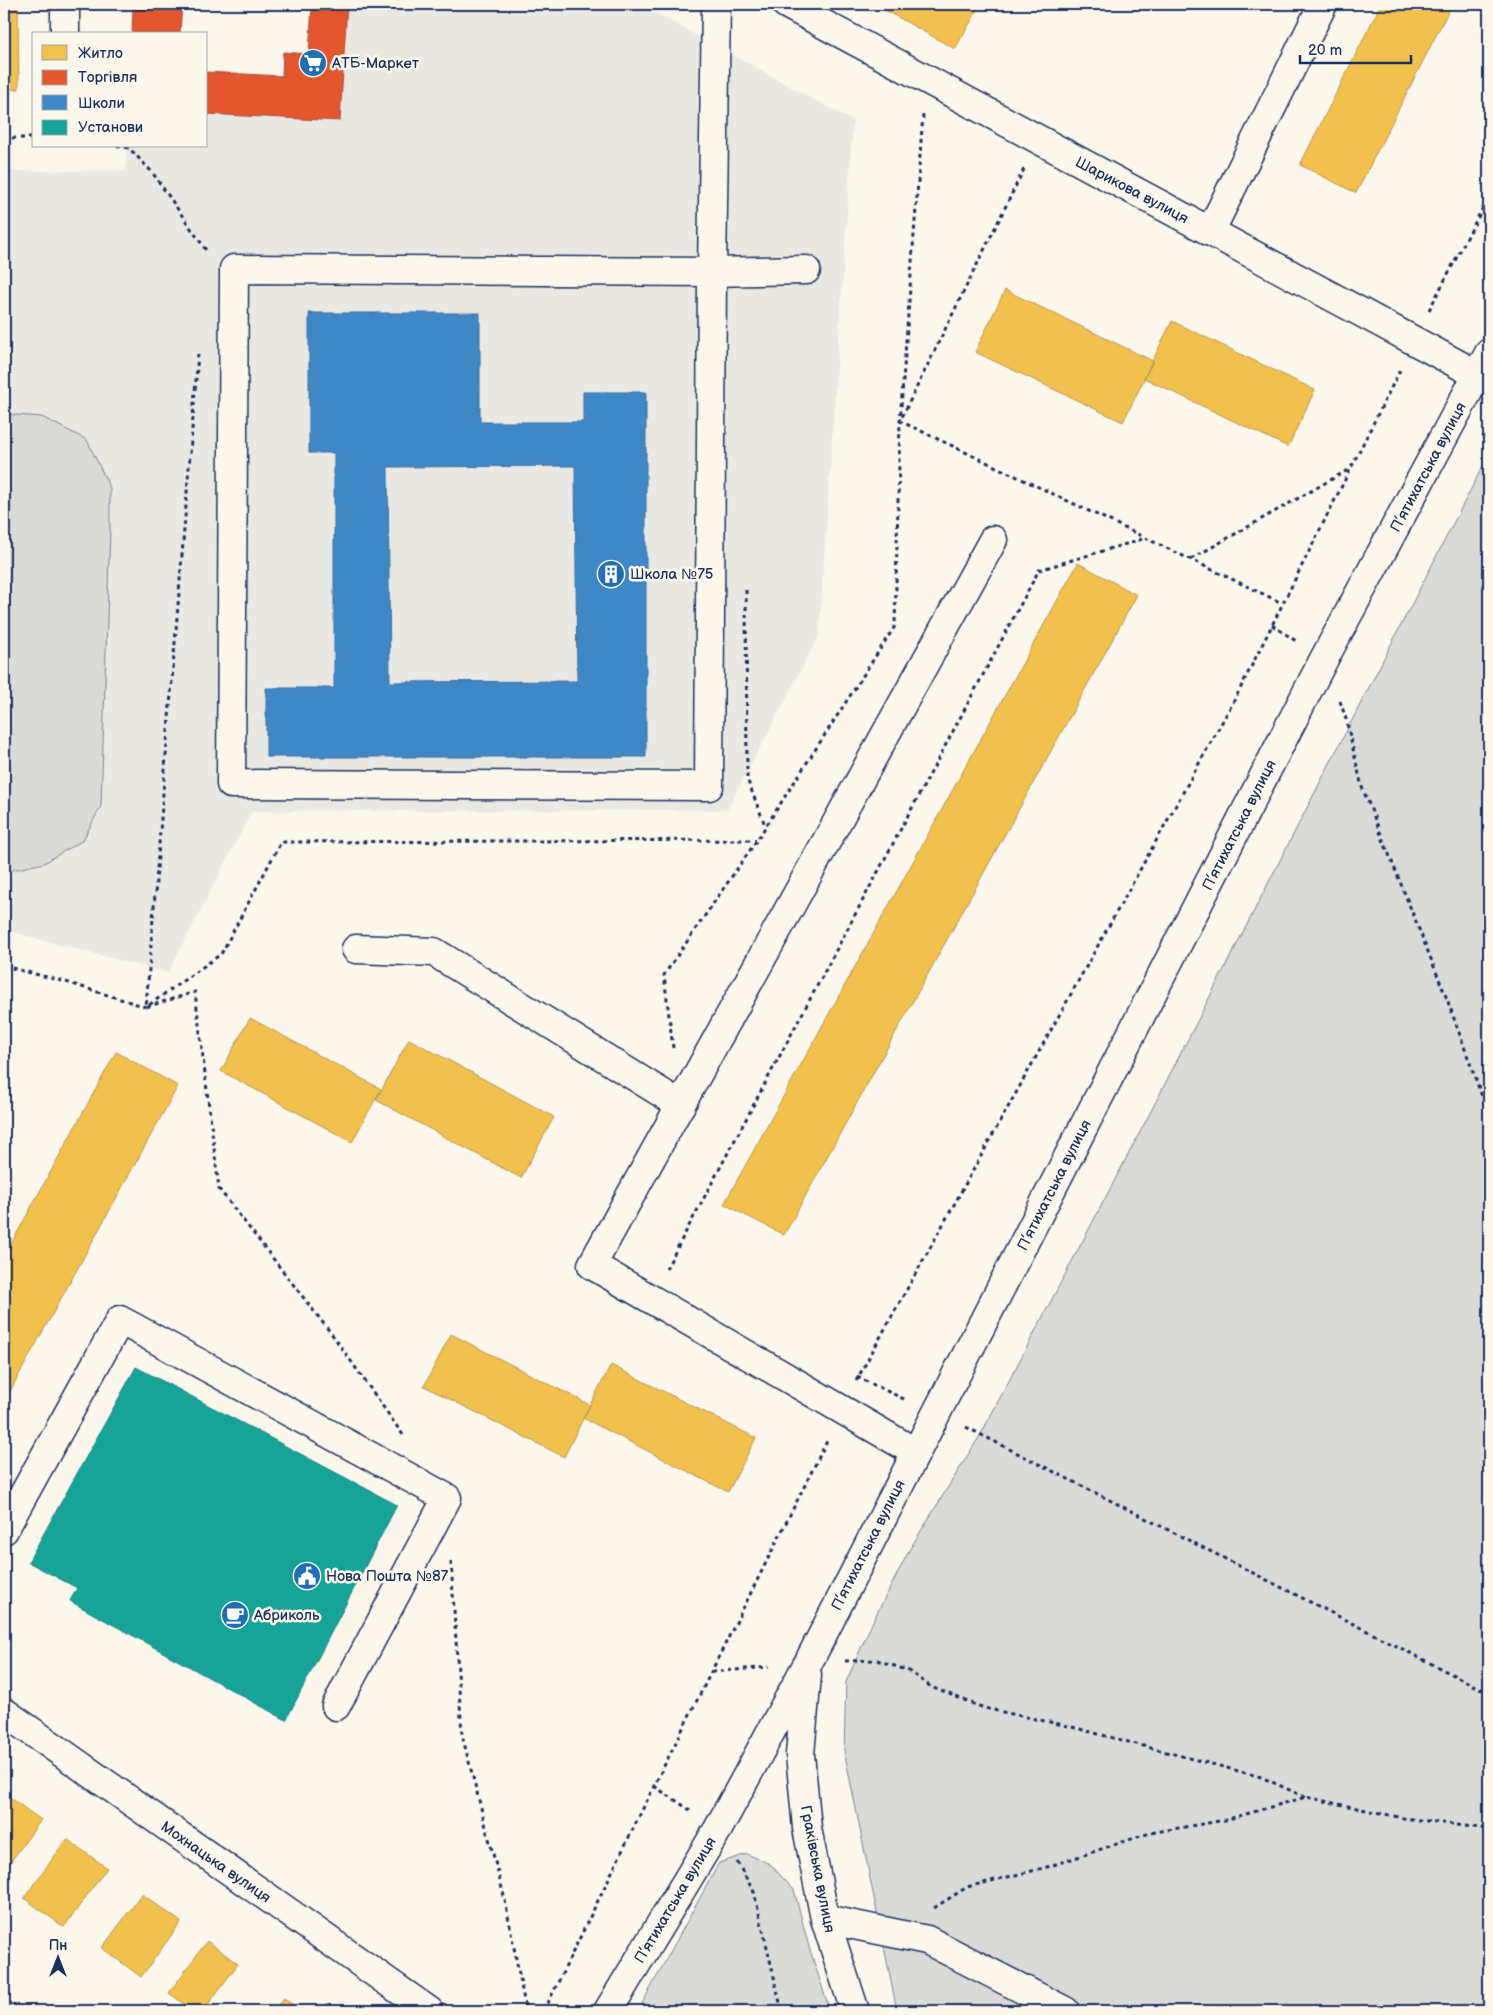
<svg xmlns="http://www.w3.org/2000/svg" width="1493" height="2015" font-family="'Balsamiq Sans',sans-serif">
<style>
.built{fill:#eae8e2}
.green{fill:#dadad7;stroke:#7a849a}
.homes{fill:#f2c14e;stroke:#b29553}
.shops{fill:#e4572e;stroke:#a84b3c}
.schools{fill:#3f88c5;stroke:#346da6;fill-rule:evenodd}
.public{fill:#17a398;stroke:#188087}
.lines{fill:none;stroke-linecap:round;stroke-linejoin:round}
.minor-casing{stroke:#1b2f5e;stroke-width:31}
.path{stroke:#1b2f5e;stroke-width:3;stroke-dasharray:4 4;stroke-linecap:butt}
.minor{stroke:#fbf7ec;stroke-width:28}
.labels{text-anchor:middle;stroke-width:5;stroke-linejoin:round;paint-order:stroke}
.poi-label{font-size:15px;fill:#1b2f5e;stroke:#fbf7ec;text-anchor:start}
.street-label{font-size:15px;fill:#1b2f5e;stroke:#fbf7ec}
</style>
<rect width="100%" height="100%" fill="#fbf7ec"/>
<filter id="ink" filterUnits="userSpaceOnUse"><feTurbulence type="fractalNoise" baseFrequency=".02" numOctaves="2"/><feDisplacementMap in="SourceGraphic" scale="10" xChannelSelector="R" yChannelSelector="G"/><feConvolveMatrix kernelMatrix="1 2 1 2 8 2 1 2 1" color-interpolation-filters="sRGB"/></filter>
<g filter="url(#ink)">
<path class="built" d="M347 4H639L853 121 819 636 727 810 252 811 168 973 4 930V171H126L127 146H206V114L340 121Z"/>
<path class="green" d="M4 414 42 417 87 440 110 488V529L101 806 83 840 44 863 4 872Z
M1489 454V2011H897L844 1750 846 1682 873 1621 911 1547 981 1434 1148 1117Z
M747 1854 770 1864 794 1890 809 1947 830 2011H638L719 1863Z"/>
<path class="homes" d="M4 4H18L19 89 4 90Z
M874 4H981L955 49Z
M1381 4H1452L1356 193 1300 165Z
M1005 290 1153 361 1123 422 975 352Z
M1172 321 1315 390 1288 447 1144 378Z
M1078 563 1137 595 784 1235 724 1204Z
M250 1018 381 1089 352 1142 221 1071Z
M409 1039 554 1117 521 1178 376 1100Z
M116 1052 178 1086 4 1402V1257Z
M451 1334 590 1405 564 1457 424 1386Z
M611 1365 756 1438 728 1492 583 1418Z
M8 1796 41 1820 6 1868 4 1866V1801Z
M67 1839 107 1868 64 1927 24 1898Z
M142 1894 181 1922 141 1977 102 1948Z
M207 1941 238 1964 203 2011H193L169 1993Z
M284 1998 301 2011H273Z"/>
<path class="shops" d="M133 4H182L180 34H132Z
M312 4H347L340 121 206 114V72L282 76 283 52 309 54Z"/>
<path class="schools" d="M309 313H480V422H583V392H646V757H266V688H334V453H309ZM575 466 577 681 390 682 388 467Z"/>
<path class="public" d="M136 1367 397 1505 286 1720 70 1601 77 1588 28 1562Z"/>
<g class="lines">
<g class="minor-casing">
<path id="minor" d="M65 4V34
M716 4 712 272 709 786 231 784 234 269 712 272 806 270
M786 4 1478 375
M1210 232 1323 4
M356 949 434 952 681 1105
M915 1452 592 1265 993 540
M4 1530 120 1320 447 1498 336 1706
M807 1675 800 1754 807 1828 825 1919 855 2011
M4 1712 429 2011
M825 1919 927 1940 1065 2011
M608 2011 718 1829 808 1663 1324 659 1489 353"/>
</g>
<path class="path" d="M4 138H34
M117 146 129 148 152 172 206 250
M1024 169 900 421 1282 603
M1429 310 1489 196
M198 354 146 1007 195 992 219 1189 334 1337 403 1435
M1483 436 1489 454
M1191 559 1348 470
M746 590 747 779 765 825
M1272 625 1296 641
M1340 701 1346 719 1362 787 1447 999 1489 1116
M4 966 66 982 146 1007 221 954 281 842 756 840
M673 1048 664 975 757 840 895 626 900 421 923 115
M666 1269 1039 570 1146 538
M857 1377 906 1400
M856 1381 1236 697 1400 370
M966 1427 1489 1693
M451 1562 462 1735 505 1900 526 2011
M845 1661 877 1660 909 1671 931 1687 984 1708 1068 1726 1261 1777 1305 1797
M712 1672 769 1667
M654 1786 690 1810
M737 1862 754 1892 782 2011
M934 1908 967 1887 1044 1868 1150 1833 1225 1820 1306 1797 1403 1818 1489 1829
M544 2011 654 1786 828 1439"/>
<use href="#minor" class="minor"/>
</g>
</g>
<defs>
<g id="supermarket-disc" transform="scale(1.4375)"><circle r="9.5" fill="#1f6fb2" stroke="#fbf7ec"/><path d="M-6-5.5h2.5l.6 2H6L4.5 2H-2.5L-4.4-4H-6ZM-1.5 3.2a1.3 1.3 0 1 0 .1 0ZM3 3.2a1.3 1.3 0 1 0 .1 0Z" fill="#fff"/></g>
<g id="building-disc" transform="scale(1.4375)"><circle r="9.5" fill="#1f6fb2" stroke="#fbf7ec"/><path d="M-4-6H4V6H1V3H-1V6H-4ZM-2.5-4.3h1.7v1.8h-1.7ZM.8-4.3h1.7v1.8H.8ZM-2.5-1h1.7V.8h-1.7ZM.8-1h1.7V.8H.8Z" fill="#fff"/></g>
<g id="civic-disc" transform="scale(1.4375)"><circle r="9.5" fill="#1f6fb2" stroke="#fbf7ec"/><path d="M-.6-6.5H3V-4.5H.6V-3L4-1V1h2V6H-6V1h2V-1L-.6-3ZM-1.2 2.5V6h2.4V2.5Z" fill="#fff"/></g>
<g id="cafe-disc" transform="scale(1.4375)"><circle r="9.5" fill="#1f6fb2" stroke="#fbf7ec"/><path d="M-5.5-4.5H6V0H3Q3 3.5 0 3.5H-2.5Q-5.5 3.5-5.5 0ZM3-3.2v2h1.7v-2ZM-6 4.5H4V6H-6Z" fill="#fff"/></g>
</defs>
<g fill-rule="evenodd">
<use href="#supermarket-disc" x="313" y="63"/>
<use href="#building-disc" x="611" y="574"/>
<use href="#civic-disc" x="307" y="1576"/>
<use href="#cafe-disc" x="235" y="1615"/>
</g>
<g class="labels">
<g class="poi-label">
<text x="332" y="68">АТБ-Маркет</text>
<text x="630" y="579">Школа №75</text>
<text x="326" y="1581">Нова Пошта №87</text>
<text x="254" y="1620">Абриколь</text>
</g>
<g class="street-label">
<text transform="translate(1132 190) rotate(28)" y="5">Шарикова вулиця</text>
<text transform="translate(1428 467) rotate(-62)" y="5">П’ятихатська вулиця</text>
<text transform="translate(1239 825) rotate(-63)" y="5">П’ятихатська вулиця</text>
<text transform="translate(1054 1185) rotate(-63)" y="5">П’ятихатська вулиця</text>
<text transform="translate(868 1545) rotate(-63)" y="5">П’ятихатська вулиця</text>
<text transform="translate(216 1862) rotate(35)" y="5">Мохнацька вулиця</text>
<text transform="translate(818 1869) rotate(79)" y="5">Граківська вулиця</text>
<text transform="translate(675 1900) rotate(-59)" y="5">П’ятихатська вулиця</text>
</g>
</g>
<rect width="1493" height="2015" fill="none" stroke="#fbf7ec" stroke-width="20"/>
<rect x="10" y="10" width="1473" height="1995" fill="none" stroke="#1b2f5e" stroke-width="2" filter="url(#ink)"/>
<rect x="32" y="32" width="175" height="115" fill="#fbf7ec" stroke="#a1a7b3"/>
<rect x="42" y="45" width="25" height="15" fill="#f2c14e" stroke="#a1a7b3"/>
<text x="78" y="58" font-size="15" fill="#1b2f5e">Житло</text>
<rect x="42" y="70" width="25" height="15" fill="#e4572e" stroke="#a1a7b3"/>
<text x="78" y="82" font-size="15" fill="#1b2f5e">Торгівля</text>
<rect x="42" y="95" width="25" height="15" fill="#3f88c5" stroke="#a1a7b3"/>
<text x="78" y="108" font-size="15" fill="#1b2f5e">Школи</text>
<rect x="42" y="120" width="25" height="15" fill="#17a398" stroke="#a1a7b3"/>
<text x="78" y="132" font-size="15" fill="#1b2f5e">Установи</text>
<g transform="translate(58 1958)" stroke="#fbf7ec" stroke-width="4" paint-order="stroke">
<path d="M0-4L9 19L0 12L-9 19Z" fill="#1b2f5e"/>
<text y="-8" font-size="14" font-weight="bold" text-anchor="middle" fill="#1b2f5e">Пн</text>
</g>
<path d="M1300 55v8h111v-8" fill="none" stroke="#1b2f5e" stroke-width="2.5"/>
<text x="1308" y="55" font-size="15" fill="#1b2f5e" stroke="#fbf7ec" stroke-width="4" paint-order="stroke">20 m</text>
</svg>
